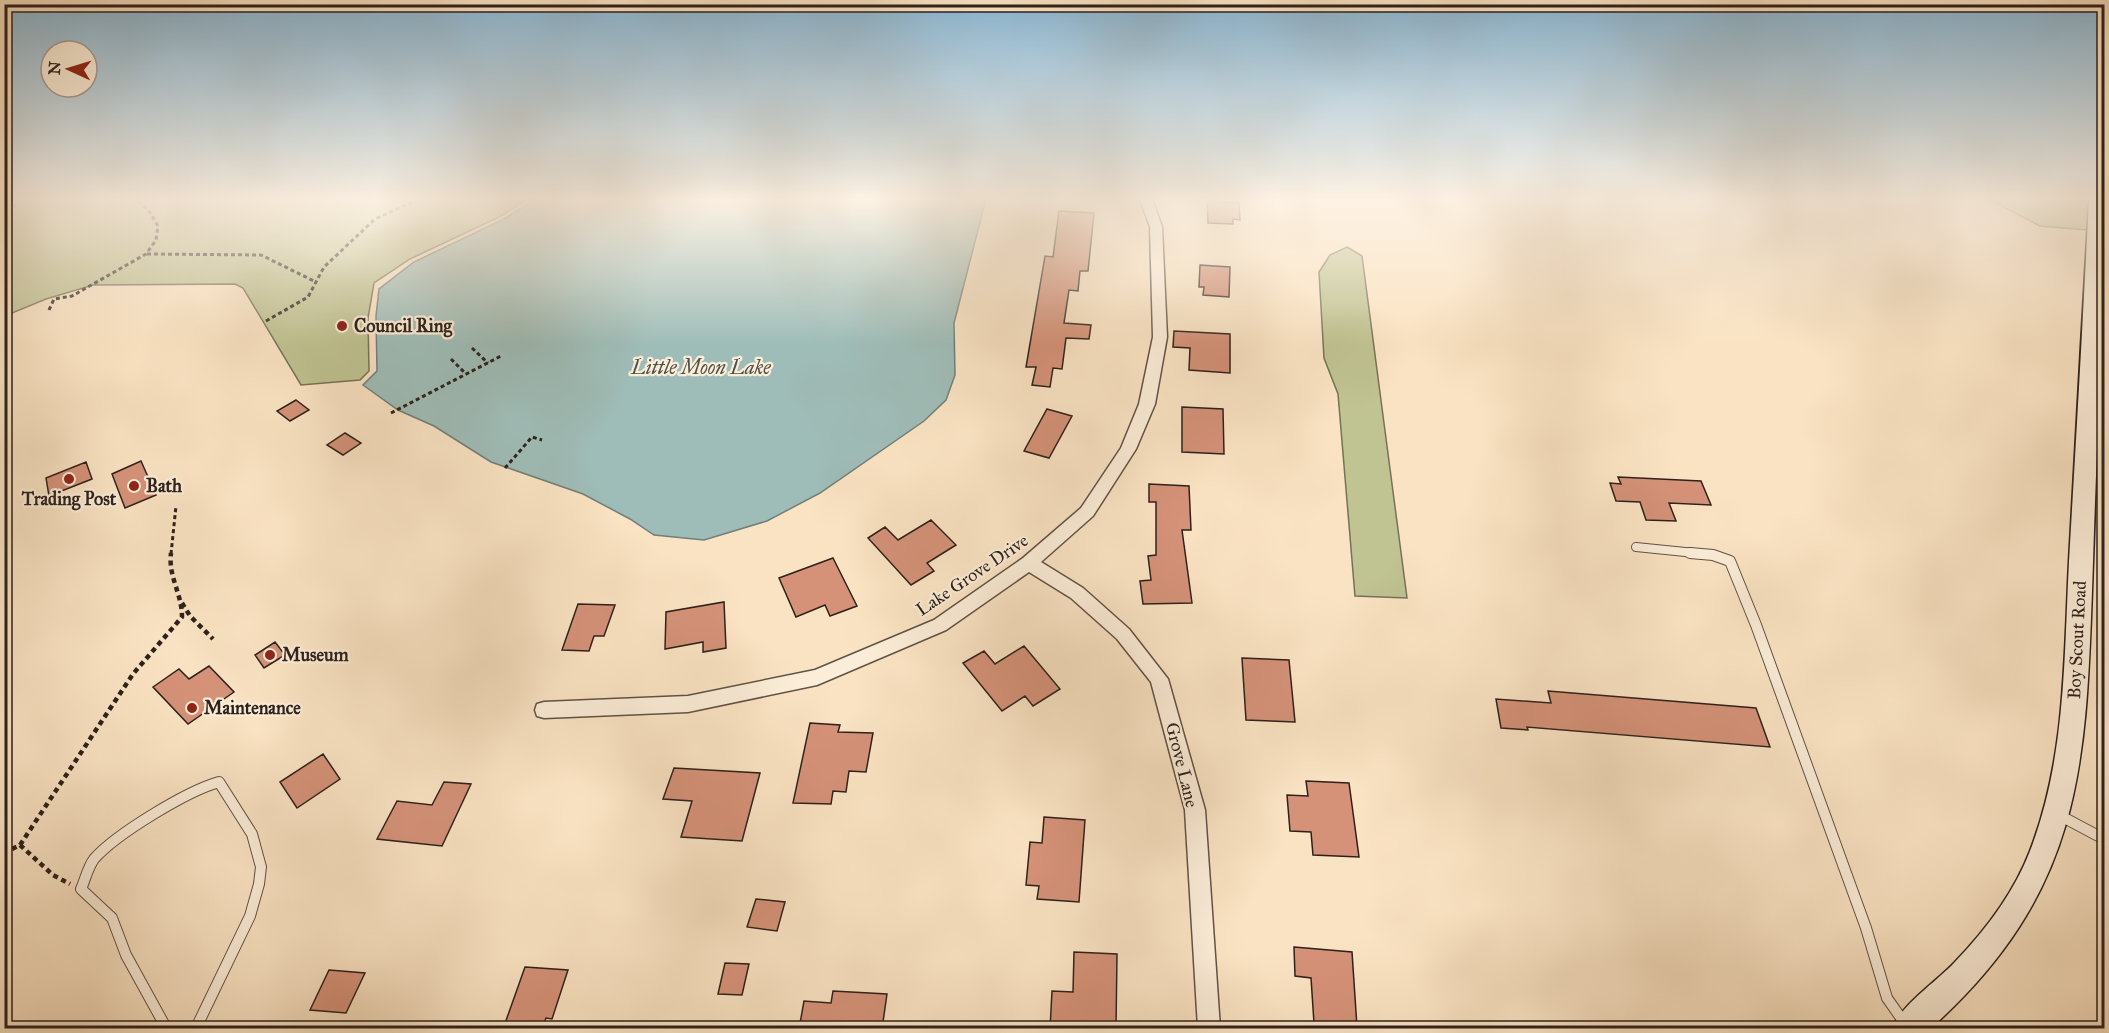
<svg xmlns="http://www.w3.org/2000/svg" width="2109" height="1033" font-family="'IM FELL Great Primer',serif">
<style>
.green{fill:#c0c392;stroke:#767257;stroke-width:1.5}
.water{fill:#9fbdb8;stroke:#717f7a;stroke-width:1.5}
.building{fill:#d59279;stroke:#2d211c;stroke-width:1.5}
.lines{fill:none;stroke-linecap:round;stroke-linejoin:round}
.lane-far1-casing{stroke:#605246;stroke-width:10}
.lane-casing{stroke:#605246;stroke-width:12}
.street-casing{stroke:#605246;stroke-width:3}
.secondary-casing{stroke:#2d211c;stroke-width:3}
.path-far1{stroke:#2d211c;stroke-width:3;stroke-dasharray:4 3;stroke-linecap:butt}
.path{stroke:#2d211c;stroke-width:4.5;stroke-dasharray:5 4;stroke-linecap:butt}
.lane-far1{stroke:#fcedd8;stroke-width:8}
.lane{stroke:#fcedd8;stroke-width:10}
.street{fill:#fcedd8;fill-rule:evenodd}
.secondary{fill:#fcedd8;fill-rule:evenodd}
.poi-dot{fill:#8f2418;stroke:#fcedd8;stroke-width:2}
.labels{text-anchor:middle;stroke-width:4.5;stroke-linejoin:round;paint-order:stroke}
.poi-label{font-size:18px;font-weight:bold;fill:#2d211c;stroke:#fcedd8;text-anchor:start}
.street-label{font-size:18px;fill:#2d211c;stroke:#fcedd8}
.water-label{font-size:20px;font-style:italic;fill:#4f504b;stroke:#fcedd8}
</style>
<rect width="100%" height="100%" fill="#fae3c3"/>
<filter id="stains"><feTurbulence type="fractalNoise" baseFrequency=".00333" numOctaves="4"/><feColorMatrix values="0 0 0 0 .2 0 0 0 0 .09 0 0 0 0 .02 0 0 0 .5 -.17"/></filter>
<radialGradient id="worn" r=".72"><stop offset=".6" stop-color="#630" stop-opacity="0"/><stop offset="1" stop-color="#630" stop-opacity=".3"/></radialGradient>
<path class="green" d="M5 199H528L499 217 410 259 374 283 368 318 369 371 360 380 301 385 243 288 235 284 93 285 46 299 5 316Z
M1988 199H2083L2088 211 2087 230 2040 226Z
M1347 247 1362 256 1407 598 1355 596 1338 394 1324 358 1319 272 1330 255Z"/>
<path class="water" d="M536 199H986L954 323 955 375 946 400 924 421 820 493 767 521 704 540 654 535 630 519 583 494 491 462 434 426 398 410 363 385 377 371 376 316 379 289 414 262 504 219Z"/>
<path class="building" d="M1207 201 1239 203 1240 220 1233 219V224L1208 223Z
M1059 211 1094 213 1088 271H1080L1078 291 1069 290 1064 323 1091 325 1089 339 1066 338 1062 369 1053 368 1050 387 1032 385 1036 367H1026L1045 256 1053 257Z
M1200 265 1230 267 1229 297 1203 295 1204 287H1199Z
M1174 331 1230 334V373L1189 370 1190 348 1173 347Z
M296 400 309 410 290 421 277 411Z
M1182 407 1223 409 1224 454 1182 452Z
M1047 409 1072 416 1049 458 1024 451Z
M345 433 361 443 343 455 327 445Z
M141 461 156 495 125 508 112 474Z
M86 462 92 479 49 496 46 478Z
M1618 477 1701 481 1711 505 1669 503 1676 521 1646 520 1640 502 1616 501 1610 483 1621 484Z
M1149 484 1189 486 1191 530H1182L1192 603 1143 604 1140 581 1151 580 1148 556 1156 555V502H1149Z
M931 520 956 545 927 563 934 571 911 585 868 538 885 527 898 540Z
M833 558 857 606 830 616 825 605 796 617 779 578Z
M724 602 726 648 703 652V642L665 649 666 612Z
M578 604 615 605 604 636H594L589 651 562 650Z
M275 642 285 655 264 668 255 655Z
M1024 646 1060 689 1033 706 1025 696 1002 711 963 663 984 651 995 664Z
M1242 658 1289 660 1295 722 1246 720Z
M209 666 234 692 188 724 153 687 179 669 189 679Z
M1548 691 1756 708 1770 747 1527 727 1528 730 1501 728 1496 699 1551 703Z
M810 723 840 725 838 732 873 733 866 772 849 771 846 792 833 791 831 804 793 803Z
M323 754 340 779 297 808 280 782Z
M674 768 760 773 742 841 681 837 692 801 663 799Z
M1306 781 1349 783 1359 857 1313 855 1311 832 1290 831 1287 795 1308 796Z
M444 782 471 784 442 846 377 839 397 801 432 805Z
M1044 817 1085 820 1079 902 1037 899 1039 886 1026 885 1030 842 1042 843Z
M756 899 785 902 777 931 747 927Z
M1294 947 1352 952 1357 1027 1314 1023 1311 978 1295 976Z
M1074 952 1117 954 1116 1029H1050L1052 991 1073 992Z
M725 963 749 964 742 995 718 994Z
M525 967 568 970 552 1019 546 1018 542 1029H503Z
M329 970 365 973 346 1013 310 1010Z
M833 991 887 994 882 1029H799L804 1001 831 1003Z"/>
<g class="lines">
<g class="lane-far1-casing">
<path id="lane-far1" d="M1636 547 1705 554"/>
</g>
<g class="lane-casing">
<path id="lane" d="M1690 553 1713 555 1730 561 1756 625 1866 928 1887 998 1908 1028
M2057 814 2104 839
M170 1028 164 1024 126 955 112 918 81 889C85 880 88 867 94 859 116 834 187 791 219 782L252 834 261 867 259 884 250 916 196 1028"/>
</g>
<g class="street-casing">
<path id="street" d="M1140 199H1152L1162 227 1167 337 1155 404 1136 449 1093 516 1041 562 1083 588 1129 629 1168 679 1205 810 1220 1028H1198L1185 810 1151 682 1117 639 1071 598 1029 572 946 630 817 685 688 712 544 718 537 716 535 710 537 704 544 702 688 696 815 670 934 620 1023 558 1081 508 1121 448 1139 404 1153 337 1150 227Z"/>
</g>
<g class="secondary-casing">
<path id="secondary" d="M2089 199H2104V259C2101 360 2096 461 2093 562 2086 758 2088 887 1931 1028H1893C1899 1007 1937 981 1954 963 1984 932 2014 893 2030 851 2066 758 2064 659 2069 561 2076 441 2083 320 2089 199Z"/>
</g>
<path class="path-far1" d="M4 218 20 199
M147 254 261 255 316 282
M49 310 54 299 72 296 146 254 156 240 158 226 149 211 137 199
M266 321 308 297 324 267 375 219 419 199
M472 348 488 363
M451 359 466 374
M391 413 501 356
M505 468 532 437 542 440
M171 554 176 506"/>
<path class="path" d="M182 603 190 616 213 639
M20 845 53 875 70 884
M4 853 20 845 133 674 182 617C182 593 168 577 171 553"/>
<use href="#lane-far1" class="lane-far1"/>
<use href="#lane" class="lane"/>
<use href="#street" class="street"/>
<use href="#secondary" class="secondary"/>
</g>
<linearGradient id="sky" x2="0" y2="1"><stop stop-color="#8bb8d5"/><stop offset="0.58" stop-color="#fdf2e4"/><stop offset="1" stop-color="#fdf2e4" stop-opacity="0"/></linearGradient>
<rect width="2109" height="344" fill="url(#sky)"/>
<g class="poi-dot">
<circle cx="342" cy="326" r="6"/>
<circle cx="69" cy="479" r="6"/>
<circle cx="134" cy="486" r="6"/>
<circle cx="270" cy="655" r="6"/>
<circle cx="192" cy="708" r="6"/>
</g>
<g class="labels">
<g class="poi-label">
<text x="354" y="332">Council Ring</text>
<text x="146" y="492">Bath</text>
<text x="69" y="505" text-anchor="middle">Trading Post</text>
<text x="282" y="661">Museum</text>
<text x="204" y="714">Maintenance</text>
</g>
<g class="street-label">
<text transform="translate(972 575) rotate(-34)" y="6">Lake Grove Drive</text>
<text transform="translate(2077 640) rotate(-87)" y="6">Boy Scout Road</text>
<text transform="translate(1182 765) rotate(76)" y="6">Grove Lane</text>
</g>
<g class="water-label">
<text x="701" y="374">Little Moon Lake</text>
</g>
</g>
<rect width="2109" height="1033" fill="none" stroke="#fae3c3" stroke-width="24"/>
<rect x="6" y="6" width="2097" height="1021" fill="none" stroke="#2d211c" stroke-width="3"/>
<rect x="12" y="12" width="2085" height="1009" fill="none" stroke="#2d211c" stroke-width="1.5"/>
<g transform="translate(69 69) rotate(274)"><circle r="28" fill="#fcedd8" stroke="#a99b8d" stroke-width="1.5"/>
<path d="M0-4.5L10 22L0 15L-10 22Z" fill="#8f2418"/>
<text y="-9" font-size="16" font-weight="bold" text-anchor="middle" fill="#2d211c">N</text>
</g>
<rect width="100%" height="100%" filter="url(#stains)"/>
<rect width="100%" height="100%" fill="url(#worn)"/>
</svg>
